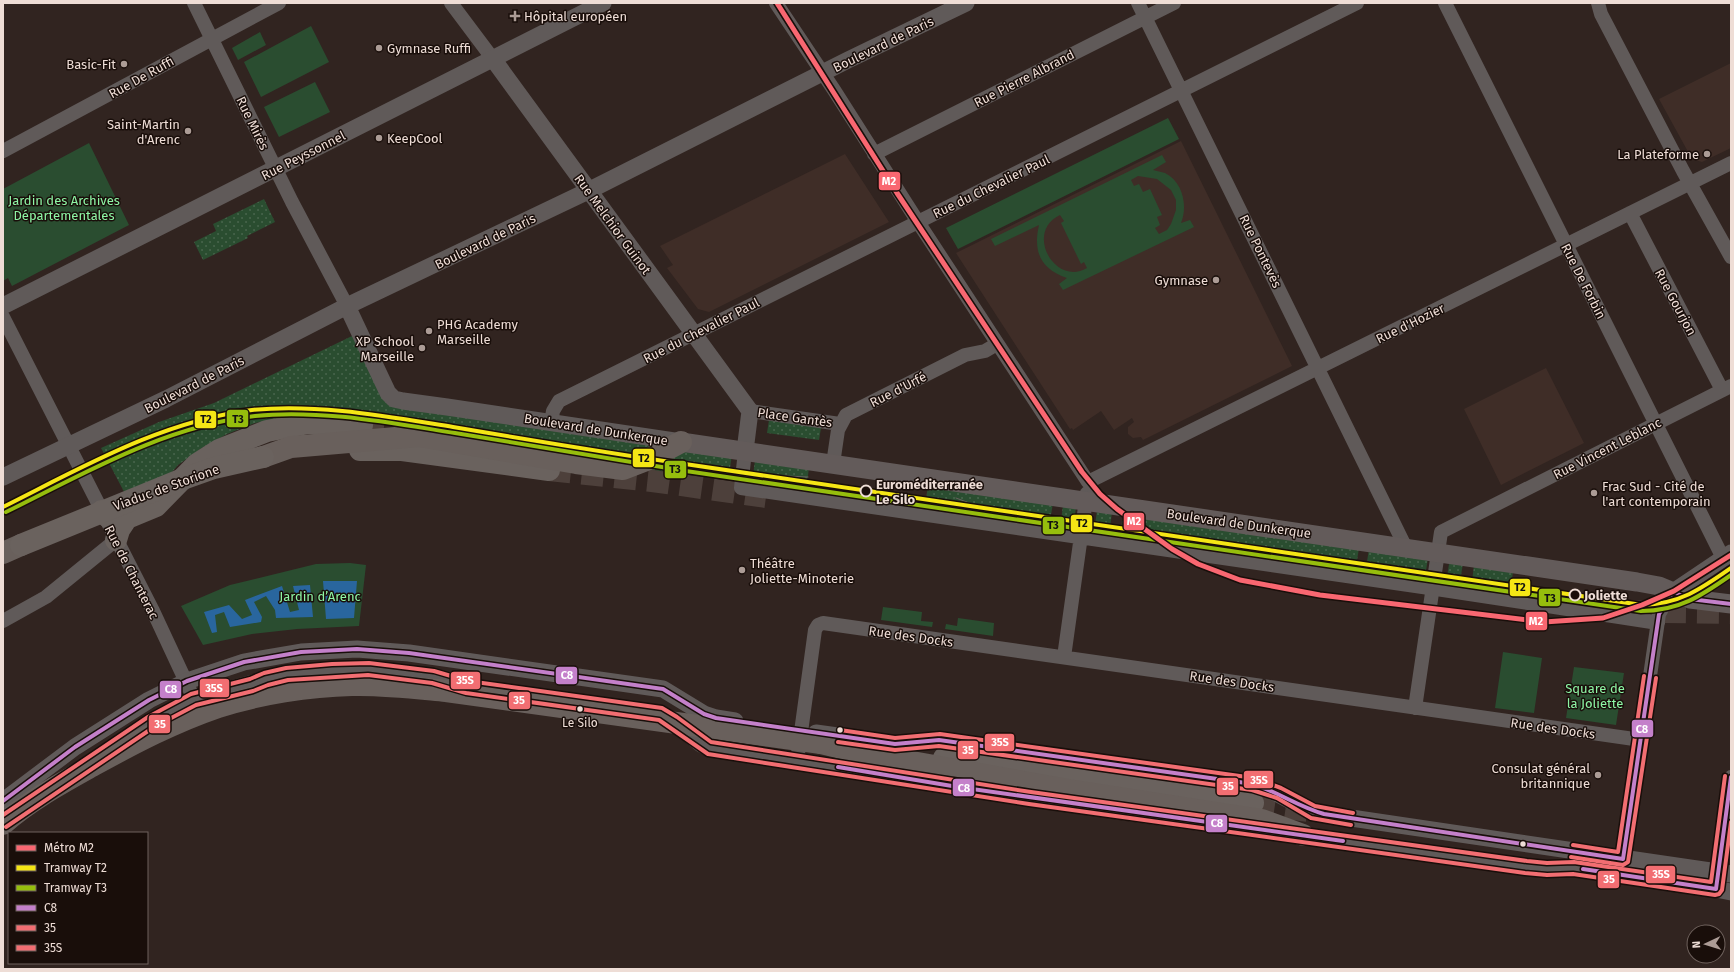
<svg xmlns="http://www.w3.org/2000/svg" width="1734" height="972" font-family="'Fira Sans',sans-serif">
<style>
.education{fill:#3f2d27}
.grass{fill:url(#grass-dots)}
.green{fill:#2a4d30;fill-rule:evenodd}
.water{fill:#29669e}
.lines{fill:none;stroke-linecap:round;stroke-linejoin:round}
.trunk-tunnel{stroke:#4d403b;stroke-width:22;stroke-dasharray:22 11;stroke-linecap:butt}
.minor{stroke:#605a59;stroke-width:14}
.tertiary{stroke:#605a59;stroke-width:17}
.secondary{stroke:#635b5a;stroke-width:19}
.trunk{stroke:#6a625e;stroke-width:22}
.motorway{stroke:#69605c;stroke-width:22}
.tram{stroke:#68605e;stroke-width:1}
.trunk-bridge{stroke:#6a625e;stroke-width:22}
.motorway-bridge{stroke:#69605c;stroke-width:22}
.bus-1-casing{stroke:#190e0a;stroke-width:7}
.bus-2-casing{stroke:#190e0a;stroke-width:7}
.bus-3-casing{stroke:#190e0a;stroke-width:7}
.bus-1{stroke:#c480ca;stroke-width:4}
.bus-2{stroke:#f26e72;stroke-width:4}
.bus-3{stroke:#f26e72;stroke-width:4}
.tram-1-casing{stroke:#190e0a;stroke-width:7}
.tram-2-casing{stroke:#190e0a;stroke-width:7}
.tram-1{stroke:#f5e615;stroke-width:4}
.tram-2{stroke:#96be0d;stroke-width:4}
.metro-1-casing{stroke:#190e0a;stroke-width:8}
.metro-1{stroke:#f96771;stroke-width:5}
.poi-dot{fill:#ac9c96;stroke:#190e0a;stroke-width:1.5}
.stop-dot{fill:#190e0a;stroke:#eeddd6;stroke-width:2}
.bus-dot{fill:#eeddd6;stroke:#190e0a;stroke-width:1.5}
.labels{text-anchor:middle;stroke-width:3;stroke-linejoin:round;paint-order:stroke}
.bus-label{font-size:12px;fill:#eeddd6;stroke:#190e0a}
.poi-label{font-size:13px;fill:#eeddd6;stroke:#190e0a;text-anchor:start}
.street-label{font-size:13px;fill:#eeddd6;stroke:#190e0a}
.park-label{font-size:13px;fill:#8ef6a5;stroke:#190e0a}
.stop-label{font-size:13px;font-weight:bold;fill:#eeddd6;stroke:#190e0a;text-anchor:start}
.line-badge{stroke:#190e0a;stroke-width:1.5}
.badge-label{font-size:11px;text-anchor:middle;font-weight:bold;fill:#fff}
.pale-badge-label{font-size:11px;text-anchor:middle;font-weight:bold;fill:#111}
</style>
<defs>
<pattern id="grass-dots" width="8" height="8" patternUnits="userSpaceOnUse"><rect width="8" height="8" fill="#2a4d30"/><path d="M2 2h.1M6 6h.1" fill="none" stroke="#49664d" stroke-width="1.8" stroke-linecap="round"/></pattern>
</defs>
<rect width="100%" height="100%" fill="#312420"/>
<path class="education" d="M1731 63V148L1702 162 1692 159 1659 99Z
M1181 141 1292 366 1143 440 1141 437 1133 438 1128 434V427L1134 422 1132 418 1114 430 1101 411 1073 430 1072 428 1070 429 956 253Z
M845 154 889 222 709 312 698 309 667 268 673 265 660 246Z
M1546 368 1584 443 1501 485 1464 409Z"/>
<path class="grass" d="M264 199 275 222 247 236 248 238 203 260 194 242 216 231 213 224Z
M352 336 386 399 658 443 643 455 605 461 520 442 340 415 276 419 255 423 227 434 202 448 178 465 161 485 131 505 101 448 159 422 214 403Z
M769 420 821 428 819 440 767 433Z
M673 451 732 455 728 480 643 469Z
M755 460 809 467 806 492 752 484Z
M928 485 1053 503 1049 527 925 508Z
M1063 505 1076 507 1073 531 1060 529Z
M1097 510 1112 512 1109 536 1094 534Z
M1123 514 1359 548 1355 573 1120 538Z
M1369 549 1428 558 1424 583 1365 574Z
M1463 563 1459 588 1446 584 1449 564Z
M1474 565 1513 571 1510 596 1471 590Z"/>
<path class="green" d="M311 26 329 62 261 97 244 62Z
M260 32 266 45 238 60 232 48Z
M315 82 330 112 279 137 264 107Z
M1168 118 1179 139 958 249 946 228Z
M89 143 129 225 12 286 8 278 3 281V189Z
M1162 155 1166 162 1153 170C1157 171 1161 172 1165 173 1183 182 1188 206 1181 223L1190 220 1194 227 1063 290 1059 284 1067 278C1040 269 1033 251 1039 225L995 246 991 239ZM1138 176 1157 179 1171 190 1176 200V210L1171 224 1167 230 1159 234 1155 228 1160 225 1157 217 1162 215 1150 189 1143 192 1139 184 1134 186 1131 180ZM1060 215 1064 221 1061 223 1081 264 1084 262 1087 268C1055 287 1024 232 1060 215Z
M350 563 366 565 359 626 297 629 252 634 203 645 181 606 230 585 316 564Z
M883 607 922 612 921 621 933 622 932 627 881 620Z
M958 618 994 623 993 636 945 629 946 624 957 626Z
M1503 652 1542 658 1534 713 1495 708Z
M1574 667 1624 673 1616 725 1566 718Z"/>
<path class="water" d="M357 581 354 618 326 619 323 581Z
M310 585 313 617 276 618 275 610 266 596 254 602 262 617 261 622 230 627 224 612 215 615 217 632 212 633 204 612 229 605 242 619 252 615 245 600 282 586 290 612 299 610 293 586Z"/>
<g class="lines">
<path class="trunk-tunnel" d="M362 425 410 433
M549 470 652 481 766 497
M1598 611 1731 613
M1253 803 1315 812"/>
<path class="minor" d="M194 3 292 202 347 306
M451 3 493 59
M776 3 834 90 918 222 1088 482
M1138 3 1406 548
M1445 3 1723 558
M1598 3 1601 14 1683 171 1731 257
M3 151 279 3
M874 154 1174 3
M1630 213 1722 390
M3 317 153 611 194 699
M750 411 840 424
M551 423 553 411 559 401 1357 3
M745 451 741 488 1443 590 1658 623
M833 464 838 430 846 415 965 355 985 351 997 344
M1088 482 1731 163
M3 621 46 597 116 540
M1064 657 1087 493
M1415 708 1441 532 1731 386
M797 761 815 630 818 625 823 623 1641 740
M1622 869 1659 614 1664 605 1673 592
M1717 883 1731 777"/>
<path class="tertiary" d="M493 59 750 411 745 451
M3 306 603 3
M347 306 388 393 394 399 403 401 447 407 681 442
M3 477 166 399 347 306 588 191 848 60 966 3
M1673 592 1731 553
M675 723 701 744 709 748C894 775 1077 808 1261 830
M816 733 895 744 939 740 1253 784C1278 790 1298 809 1324 814L1731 874
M129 737 151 722 194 699 287 674 333 670 368 669 433 677 461 686
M3 801 75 747 149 700 187 681 244 662 301 652 357 649 409 653 663 689 704 714 716 718 735 721
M1292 834 1526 867 1547 869 1573 868 1716 889 1731 892"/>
<path class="secondary" d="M681 442 1637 582 1659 586 1690 599 1731 604"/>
<path class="trunk" d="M360 450H402L549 470
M102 511 108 517 118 519 127 518 156 506 197 464 219 450 267 431 308 423 362 425
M116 540 119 530 127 518
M944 758 1253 803"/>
<path class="motorway" d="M263 457 291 447 419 436 576 463 623 469 649 459 681 442
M3 553 21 545
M821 743 867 754 1069 790 1262 820 1303 835"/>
<path class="tram" d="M763 475 808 477
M956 498 988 510"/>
<path class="trunk-bridge" d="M21 545 183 479 214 468 263 457"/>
<path class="motorway-bridge" d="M3 824C30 800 62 783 94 765 134 743 174 722 218 707 259 694 309 686 352 685 383 684 415 688 446 691L821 743"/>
<g class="bus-1-casing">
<path id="bus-1" d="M838 767 958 787 1343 841
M3 801 75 747 149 700 187 681 244 662 301 652 357 649 409 653 663 689 704 714 716 718 895 744 939 740 1253 784C1278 792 1299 807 1324 814L1623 859 1659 614 1673 592 1690 599 1731 604
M1583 869 1716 889 1731 777"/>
</g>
<g class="bus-2-casing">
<path id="bus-2" d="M838 742 895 750 939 746 1252 790 1277 798 1311 818 1351 825
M6 827 154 727 196 705 253 691 268 685 288 680 368 675 432 683 466 693 659 720 708 754 1029 804 1525 873 1547 875 1573 874 1715 895 1719 894 1722 890 1731 822
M1571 857 1623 865 1628 862 1656 678"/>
</g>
<g class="bus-3-casing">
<path id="bus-3" d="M840 730 895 738 940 734 1254 778 1281 788 1315 806 1353 813
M3 815 148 717 191 694 250 679 264 673 286 668 332 664 369 663 434 671 468 681 662 708 677 717 711 742 1031 792 1527 861 1547 863 1574 862 1711 882 1725 776
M1573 845 1618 852 1644 676"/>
</g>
<use href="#bus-1" class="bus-1"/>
<use href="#bus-2" class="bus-2"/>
<use href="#bus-3" class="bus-3"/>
<g class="tram-1-casing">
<path id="tram-1" d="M3 507C83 467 162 421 252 410 316 403 390 417 453 427 530 440 608 453 685 464 1004 512 1323 559 1642 605 1680 604 1701 589 1731 568"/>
</g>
<g class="tram-2-casing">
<path id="tram-2" d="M6 512C85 473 165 426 255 416 318 409 391 423 455 433 532 446 609 459 686 471 1005 519 1323 565 1641 611 1679 611 1701 596 1731 575"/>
</g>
<use href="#tram-1" class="tram-1"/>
<use href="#tram-2" class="tram-2"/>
<g class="metro-1-casing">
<path id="metro-1" d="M777 3 897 193 1082 472 1100 494 1117 509 1172 549 1198 564 1240 580 1320 595 1544 622 1603 618 1642 605 1674 591 1731 555"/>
</g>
<use href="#metro-1" class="metro-1"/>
</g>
<g class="poi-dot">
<path d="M513 10h4v4h4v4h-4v4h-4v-4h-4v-4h4z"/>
<circle cx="379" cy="48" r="4"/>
<circle cx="124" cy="64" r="4"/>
<circle cx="188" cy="131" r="4"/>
<circle cx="379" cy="138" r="4"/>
<circle cx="1707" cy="154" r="4"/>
<circle cx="1216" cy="280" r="4"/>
<circle cx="429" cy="331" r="4"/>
<circle cx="422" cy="348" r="4"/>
<circle cx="1594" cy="493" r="4"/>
<circle cx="742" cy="570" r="4"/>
<circle cx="1598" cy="775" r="4"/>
</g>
<g class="stop-dot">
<circle cx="866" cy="491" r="5.5"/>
<circle cx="1575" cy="595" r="5.5"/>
</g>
<g class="bus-dot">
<circle cx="580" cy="709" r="3.5"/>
<circle cx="840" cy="730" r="3.5"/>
<circle cx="1523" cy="844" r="3.5"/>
</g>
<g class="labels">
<g class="bus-label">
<text x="580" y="727">Le Silo</text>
</g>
<g class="poi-label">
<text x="524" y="21">Hôpital européen</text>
<text x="387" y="53">Gymnase Ruffi</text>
<text x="116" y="69" text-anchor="end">Basic-Fit</text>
<text x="180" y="129" text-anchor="end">Saint-Martin<tspan x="180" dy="15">d'Arenc</tspan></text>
<text x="387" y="143">KeepCool</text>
<text x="1699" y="159" text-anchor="end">La Plateforme</text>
<text x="1208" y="285" text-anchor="end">Gymnase</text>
<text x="437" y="329">PHG Academy<tspan x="437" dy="15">Marseille</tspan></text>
<text x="414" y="346" text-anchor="end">XP School<tspan x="414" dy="15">Marseille</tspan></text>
<text x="1602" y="491">Frac Sud - Cité de<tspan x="1602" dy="15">l'art contemporain</tspan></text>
<text x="750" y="568">Théâtre<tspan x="750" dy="15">Joliette-Minoterie</tspan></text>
<text x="1590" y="773" text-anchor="end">Consulat général<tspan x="1590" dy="15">britannique</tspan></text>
</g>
<g class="street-label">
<text transform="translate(883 44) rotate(-26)" y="5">Boulevard de Paris</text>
<text transform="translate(141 77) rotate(-29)" y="5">Rue De Ruffi</text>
<text transform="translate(1024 78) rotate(-27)" y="5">Rue Pierre Albrand</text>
<text transform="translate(253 123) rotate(64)" y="5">Rue Mirès</text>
<text transform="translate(303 155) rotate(-27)" y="5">Rue Peyssonnel</text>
<text transform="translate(991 186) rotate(-26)" y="5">Rue du Chevalier Paul</text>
<text transform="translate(613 224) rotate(54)" y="5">Rue Melchior Guinot</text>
<text transform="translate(485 241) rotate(-26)" y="5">Boulevard de Paris</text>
<text transform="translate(1261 251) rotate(64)" y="5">Rue Pontevès</text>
<text transform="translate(1584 281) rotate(63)" y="5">Rue De Forbin</text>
<text transform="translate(1676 302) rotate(62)" y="5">Rue Gourjon</text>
<text transform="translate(1410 323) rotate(-26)" y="5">Rue d'Hozier</text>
<text transform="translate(701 330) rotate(-27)" y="5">Rue du Chevalier Paul</text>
<text transform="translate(194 384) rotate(-27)" y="5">Boulevard de Paris</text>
<text transform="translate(898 389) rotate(-27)" y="5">Rue d'Urfé</text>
<text transform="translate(795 417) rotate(8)" y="5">Place Gantès</text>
<text transform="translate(596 429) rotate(9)" y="5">Boulevard de Dunkerque</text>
<text transform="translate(1607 448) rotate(-27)" y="5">Rue Vincent Leblanc</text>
<text transform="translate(166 487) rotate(-20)" y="5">Viaduc de Storione</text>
<text transform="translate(1239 523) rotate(8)" y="5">Boulevard de Dunkerque</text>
<text transform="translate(132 572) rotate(63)" y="5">Rue de Chanterac</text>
<text transform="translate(911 636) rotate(8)" y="5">Rue des Docks</text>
<text transform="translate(1232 681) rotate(8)" y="5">Rue des Docks</text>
<text transform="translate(1553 728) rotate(8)" y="5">Rue des Docks</text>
</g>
<g class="park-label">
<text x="64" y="205">Jardin des Archives<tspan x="64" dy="15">Départementales</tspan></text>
<text x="320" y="601">Jardin d’Arenc</text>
<text x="1595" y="693">Square de<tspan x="1595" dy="15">la Joliette</tspan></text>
</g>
<g class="stop-label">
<text x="876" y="489">Euroméditerranée<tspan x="876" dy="15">Le Silo</tspan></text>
<text x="1584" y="600">Joliette</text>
</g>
</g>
<g class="line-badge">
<rect x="878" y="171" width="23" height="20" rx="4" fill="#f96771"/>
<rect x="226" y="409" width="23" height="19" rx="4" fill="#96be0d"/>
<rect x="194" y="410" width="23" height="19" rx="4" fill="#f5e615"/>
<rect x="632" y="448" width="23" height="20" rx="4" fill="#f5e615"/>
<rect x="664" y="460" width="23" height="19" rx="4" fill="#96be0d"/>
<rect x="1123" y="512" width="22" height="19" rx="4" fill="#f96771"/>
<rect x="1070" y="514" width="23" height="19" rx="4" fill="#f5e615"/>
<rect x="1042" y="516" width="23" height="19" rx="4" fill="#96be0d"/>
<rect x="1509" y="578" width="22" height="19" rx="4" fill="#f5e615"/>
<rect x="1538" y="588" width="23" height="19" rx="4" fill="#96be0d"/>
<rect x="1525" y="611" width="23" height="20" rx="4" fill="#f96771"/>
<rect x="555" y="666" width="23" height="19" rx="4" fill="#c480ca"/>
<rect x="450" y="671" width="31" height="19" rx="4" fill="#f26e72"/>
<rect x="199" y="678" width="31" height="20" rx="4" fill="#f26e72"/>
<rect x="159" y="680" width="23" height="19" rx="4" fill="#c480ca"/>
<rect x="508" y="691" width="23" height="19" rx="4" fill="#f26e72"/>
<rect x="148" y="714" width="23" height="20" rx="4" fill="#f26e72"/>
<rect x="1631" y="719" width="23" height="19" rx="4" fill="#c480ca"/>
<rect x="984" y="733" width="31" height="19" rx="4" fill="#f26e72"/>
<rect x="957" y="740" width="22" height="20" rx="4" fill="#f26e72"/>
<rect x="1243" y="770" width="31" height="19" rx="4" fill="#f26e72"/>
<rect x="1216" y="777" width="23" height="19" rx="4" fill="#f26e72"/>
<rect x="952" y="778" width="23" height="19" rx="4" fill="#c480ca"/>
<rect x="1205" y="814" width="23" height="19" rx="4" fill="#c480ca"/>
<rect x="1645" y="865" width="31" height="19" rx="4" fill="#f26e72"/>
<rect x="1597" y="870" width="23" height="19" rx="4" fill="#f26e72"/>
</g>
<g class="badge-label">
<text x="889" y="185">M2</text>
<text x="1134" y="525">M2</text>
<text x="1536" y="625">M2</text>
<text x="567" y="679">C8</text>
<text x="465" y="684">35S</text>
<text x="214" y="692">35S</text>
<text x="171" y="693">C8</text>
<text x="519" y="704">35</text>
<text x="160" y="728">35</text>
<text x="1642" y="733">C8</text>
<text x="1000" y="746">35S</text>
<text x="968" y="754">35</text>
<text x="1259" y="784">35S</text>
<text x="1228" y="790">35</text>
<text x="964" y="792">C8</text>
<text x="1217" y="827">C8</text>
<text x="1661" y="878">35S</text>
<text x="1609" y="883">35</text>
</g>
<g class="pale-badge-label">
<text x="238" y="423">T3</text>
<text x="206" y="423">T2</text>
<text x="644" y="462">T2</text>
<text x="675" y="473">T3</text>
<text x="1082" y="527">T2</text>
<text x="1053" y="529">T3</text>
<text x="1520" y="591">T2</text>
<text x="1550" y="602">T3</text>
</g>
<rect width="1734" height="972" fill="none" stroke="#eeddd6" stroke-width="8"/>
<rect x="8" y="832" width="140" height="132" fill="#190e0a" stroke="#6e615c"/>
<rect x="16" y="845" width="20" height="6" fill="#f96771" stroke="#6e615c"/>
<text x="44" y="852" font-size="12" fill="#eeddd6">Métro M2</text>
<rect x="16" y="865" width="20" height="6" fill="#f5e615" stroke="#6e615c"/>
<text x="44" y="872" font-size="12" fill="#eeddd6">Tramway T2</text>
<rect x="16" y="885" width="20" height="6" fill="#96be0d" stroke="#6e615c"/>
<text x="44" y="892" font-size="12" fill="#eeddd6">Tramway T3</text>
<rect x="16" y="905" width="20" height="6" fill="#c480ca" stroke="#6e615c"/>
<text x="44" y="912" font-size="12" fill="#eeddd6">C8</text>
<rect x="16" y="925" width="20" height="6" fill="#f26e72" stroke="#6e615c"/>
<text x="44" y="932" font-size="12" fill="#eeddd6">35</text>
<rect x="16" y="945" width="20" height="6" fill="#f26e72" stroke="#6e615c"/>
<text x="44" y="952" font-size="12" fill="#eeddd6">35S</text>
<g transform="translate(1706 944) rotate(266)"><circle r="19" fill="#190e0a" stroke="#6e615c"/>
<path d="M0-3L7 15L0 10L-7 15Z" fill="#ac9c96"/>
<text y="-6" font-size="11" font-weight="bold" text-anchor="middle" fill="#eeddd6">N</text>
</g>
</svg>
